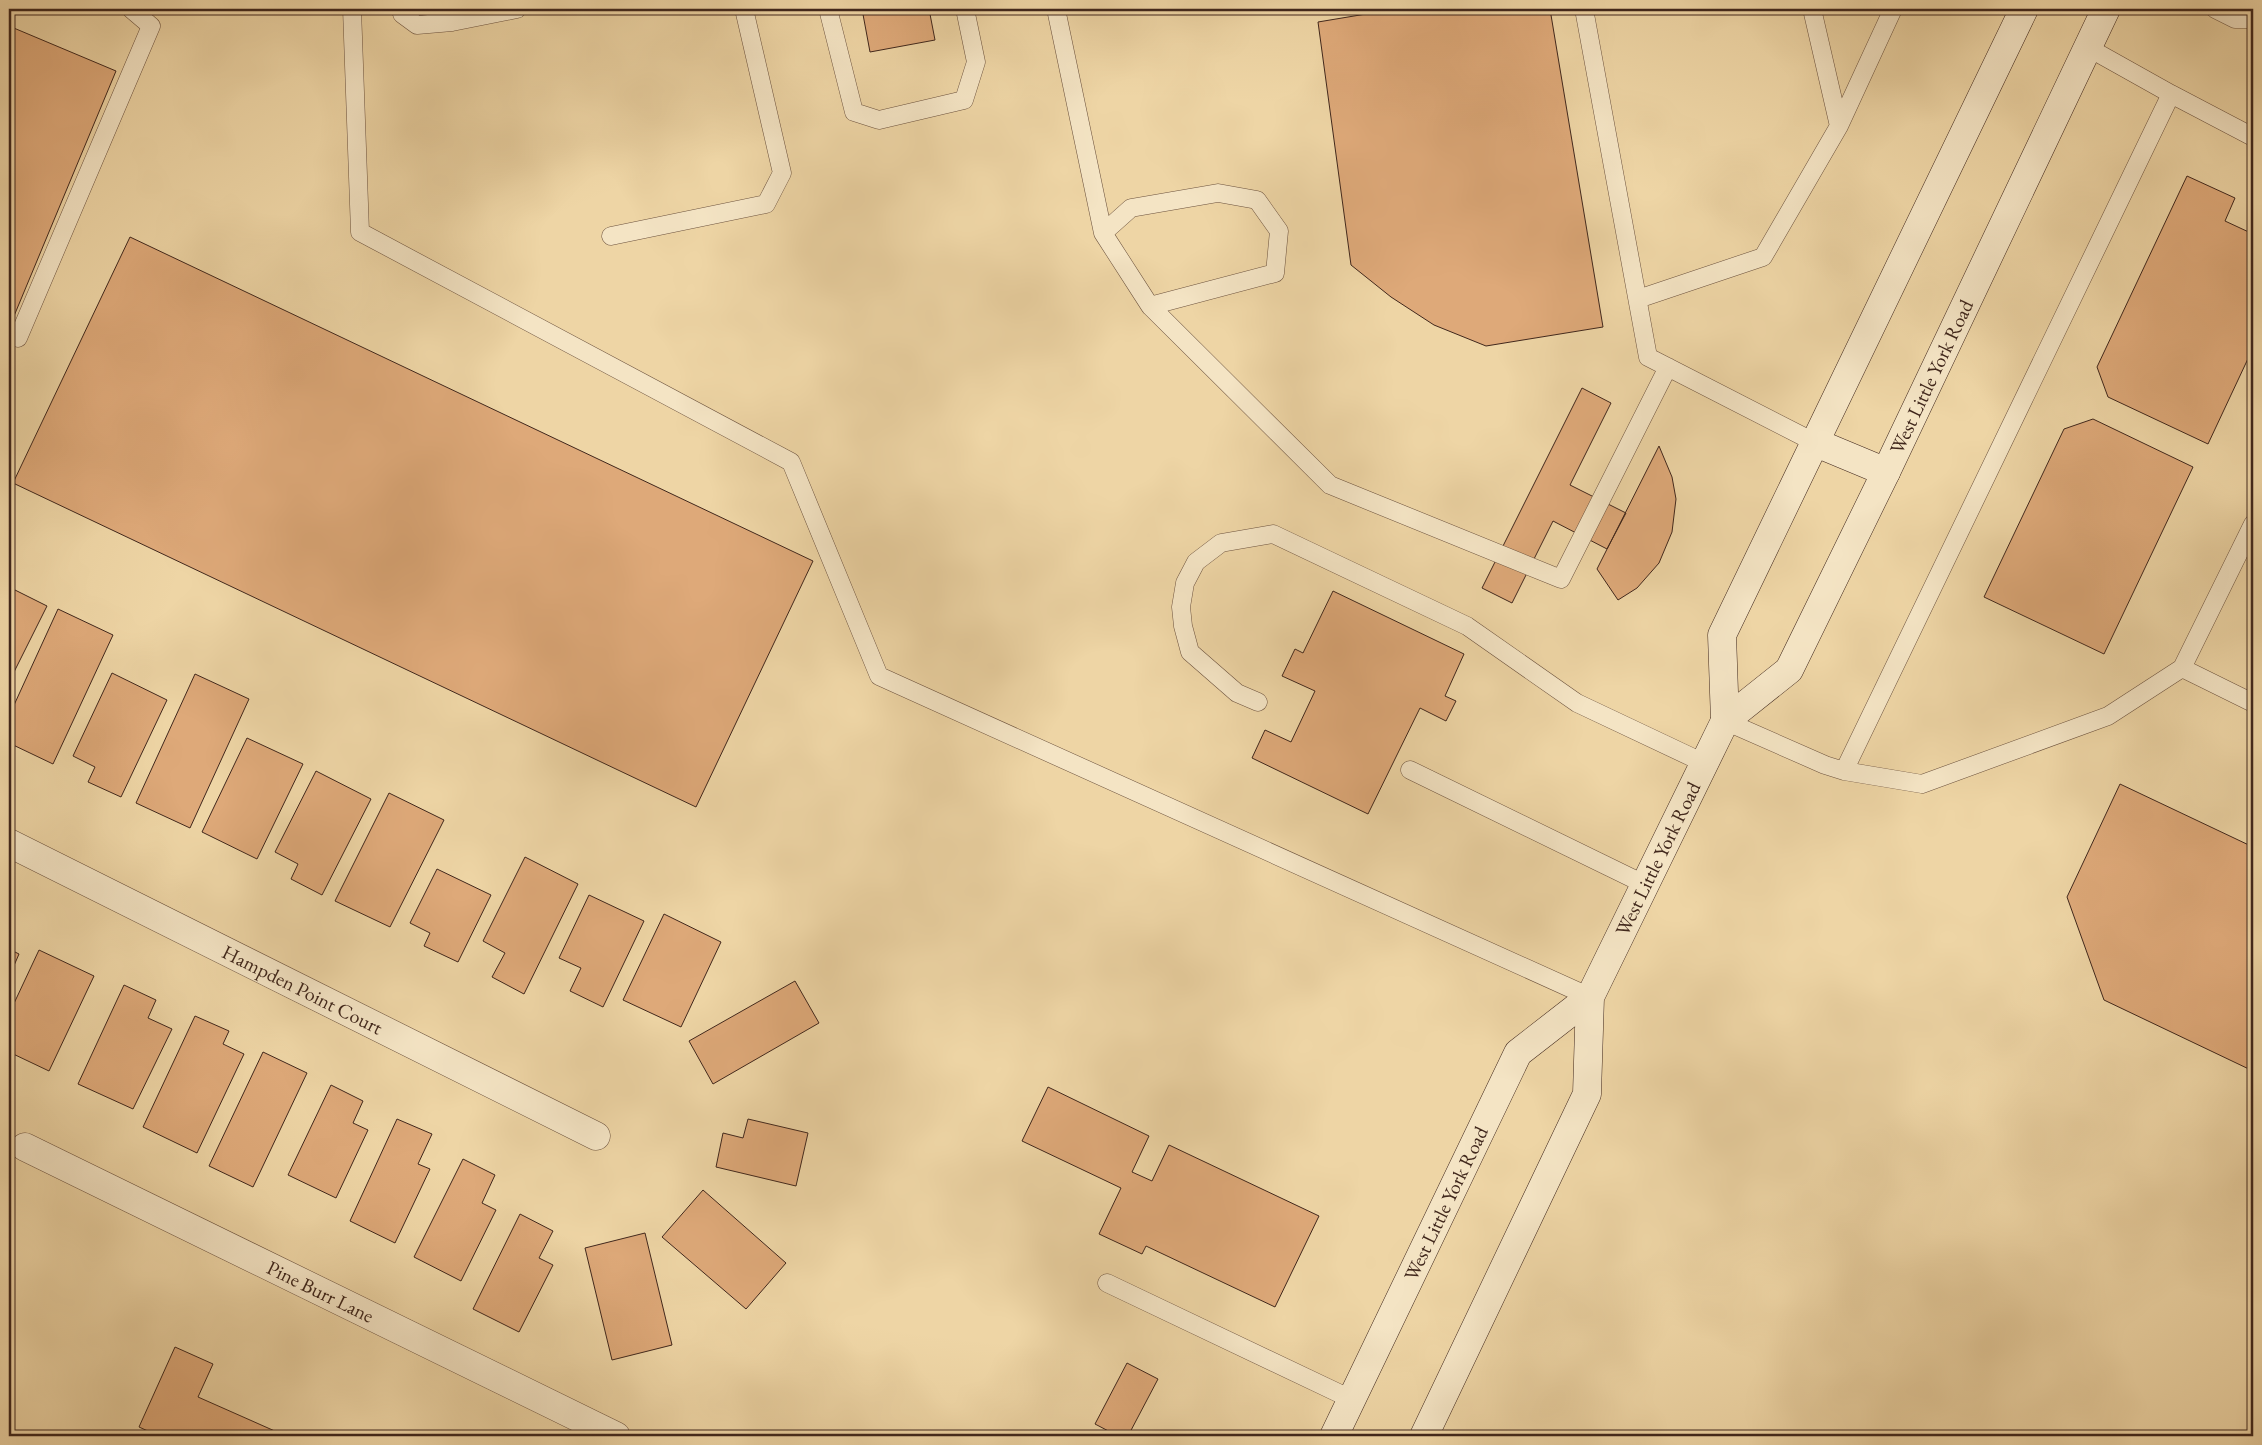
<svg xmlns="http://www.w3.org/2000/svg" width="2262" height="1445" font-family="'EB Garamond',serif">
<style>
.building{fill:#dea979;stroke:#40271c}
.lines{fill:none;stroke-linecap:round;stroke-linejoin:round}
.service-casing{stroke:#6c523e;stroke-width:19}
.minor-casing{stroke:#6c523e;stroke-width:29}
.secondary-casing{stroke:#40271c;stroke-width:29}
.service{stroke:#f4e4c4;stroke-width:18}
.minor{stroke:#f4e4c4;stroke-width:28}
.secondary{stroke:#f4e4c4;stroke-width:28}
.labels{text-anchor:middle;stroke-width:4;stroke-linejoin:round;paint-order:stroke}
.street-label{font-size:20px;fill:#40271c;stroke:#f4e4c4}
</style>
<rect width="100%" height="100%" fill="#eed5a5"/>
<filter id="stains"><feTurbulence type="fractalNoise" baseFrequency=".004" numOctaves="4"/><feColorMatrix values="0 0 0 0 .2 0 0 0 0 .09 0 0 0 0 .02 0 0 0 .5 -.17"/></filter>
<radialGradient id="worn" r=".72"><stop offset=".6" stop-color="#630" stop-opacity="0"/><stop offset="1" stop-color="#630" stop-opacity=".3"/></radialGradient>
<path class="building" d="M862 9H929L935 40 870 52Z
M1396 9H1550L1603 327 1486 346 1434 325 1391 297 1351 265 1318 22Z
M9 26 116 71 9 328Z
M2187 176 2235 198 2225 221 2253 234V348L2208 444 2108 397 2097 367Z
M130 237 813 561 696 807 13 483Z
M1582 388 1611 403 1570 485 1626 513 1607 549 1553 521 1512 603 1482 588Z
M2093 419 2193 467 2104 654 1984 597 2064 429Z
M1659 446 1672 477 1676 499 1672 532 1659 563 1637 588 1618 600 1597 569Z
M9 587 47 606 9 682Z
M1333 591 1464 654 1445 696 1456 701 1446 721 1420 708 1368 814 1252 758 1265 730 1291 742 1315 691 1282 676 1295 649 1303 653Z
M58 609 113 635 53 764 9 743V716Z
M112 673 167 700 121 797 88 782 95 767 73 756Z
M195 674 249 699 190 828 136 803Z
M247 738 303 764 257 859 202 832Z
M316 771 371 799 322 895 291 879 298 864 275 852Z
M2120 784 2253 847V1071L2104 1000 2067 897Z
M389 793 444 820 390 927 335 901Z
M525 857 578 884 524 994 492 977 505 953 483 941Z
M437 869 491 895 458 962 424 946 430 933 410 923Z
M589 895 644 921 603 1007 570 991 581 968 559 958Z
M664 914 721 942 681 1027 623 1000Z
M9 949 19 954 9 977Z
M39 950 94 976 49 1071 9 1052V1014Z
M795 981 819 1023 713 1084 689 1041Z
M124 985 156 1000 148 1018 172 1029 133 1109 78 1084Z
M195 1016 229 1031 223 1044 244 1054 197 1153 143 1127Z
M263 1052 307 1073 253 1187 209 1166Z
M331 1085 363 1101 353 1123 368 1130 336 1198 288 1175Z
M1048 1087 1149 1136 1132 1172 1152 1181 1169 1145 1319 1216 1275 1307 1146 1246 1142 1254 1099 1234 1121 1188 1022 1141Z
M397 1119 432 1134 418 1164 430 1169 395 1243 350 1221Z
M748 1119 808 1133 796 1186 716 1167 723 1133 743 1138Z
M463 1159 495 1175 482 1203 496 1210 461 1281 414 1257Z
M703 1190 786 1263 746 1309 662 1237Z
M520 1214 553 1231 539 1258 553 1265 519 1332 473 1309Z
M645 1233 672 1345 612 1360 585 1248Z
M175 1347 213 1364 198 1397 277 1432 275 1436H159L139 1427Z
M1127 1363 1158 1379 1128 1436H1118L1095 1424Z"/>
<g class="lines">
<g class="service-casing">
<path id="service" d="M352 9 360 232 791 462 879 676 1590 997
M401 9 402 14 417 25 452 22
M450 9 452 22 517 9
M828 9 854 112 879 120 964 100 976 62 965 9
M1056 9 1103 233 1150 306 1275 273 1279 231 1257 200 1218 193 1131 208 1103 233
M1584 9 1648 357 1814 442
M1812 9 1839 126
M2215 9 2235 19H2248L2253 9
M2171 94 2253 137
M611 236 766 204 782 173 744 9
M1638 299 1763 257 1839 126 1893 9
M1150 306 1330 485 1561 579 1668 367
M18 338 151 26 131 9
M2182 668 2253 703
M1258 702 1237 693 1190 652 1183 626 1181 607 1185 583 1196 562 1221 543 1273 534 1467 626 1577 703 1704 763
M1725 721 1825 765 1844 771 1922 784 2108 716 2182 668 2253 524
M1410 770 1644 884
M1844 771 2171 94 2087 47
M1107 1283 1351 1399"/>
</g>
<g class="minor-casing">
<g id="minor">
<path id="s1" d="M9 843 596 1136"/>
<path id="s2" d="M25 1147 616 1436"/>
</g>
</g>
<g class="secondary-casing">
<g id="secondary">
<path d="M1814 442 1886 472"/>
<path d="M1725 721 1722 635 2024 9"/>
<path id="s3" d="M1334 1436 1518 1053 1590 997"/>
<path id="s4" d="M1424 1436 1587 1094 1590 997 1725 721 1789 670 1886 472 2106 9"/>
</g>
</g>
<use href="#service" class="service"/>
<use href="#minor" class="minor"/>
<use href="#secondary" class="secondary"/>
</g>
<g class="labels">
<g class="street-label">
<text dy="7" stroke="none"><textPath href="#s4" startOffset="1191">West Little York Road</textPath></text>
<text dy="7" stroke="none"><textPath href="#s4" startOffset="630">West Little York Road</textPath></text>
<text dy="7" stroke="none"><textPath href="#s1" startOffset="328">Hampden Point Court</textPath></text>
<text dy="7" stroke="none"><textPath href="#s3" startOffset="258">West Little York Road</textPath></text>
<text dy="7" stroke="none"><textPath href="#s2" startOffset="329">Pine Burr Lane</textPath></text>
</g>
</g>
<rect width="2262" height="1445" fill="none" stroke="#eed5a5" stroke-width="30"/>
<rect x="10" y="10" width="2242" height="1425" fill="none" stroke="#40271c" stroke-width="2.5"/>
<rect x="15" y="15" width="2232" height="1415" fill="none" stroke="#40271c"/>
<rect width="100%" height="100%" filter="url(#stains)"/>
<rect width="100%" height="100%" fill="url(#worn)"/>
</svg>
